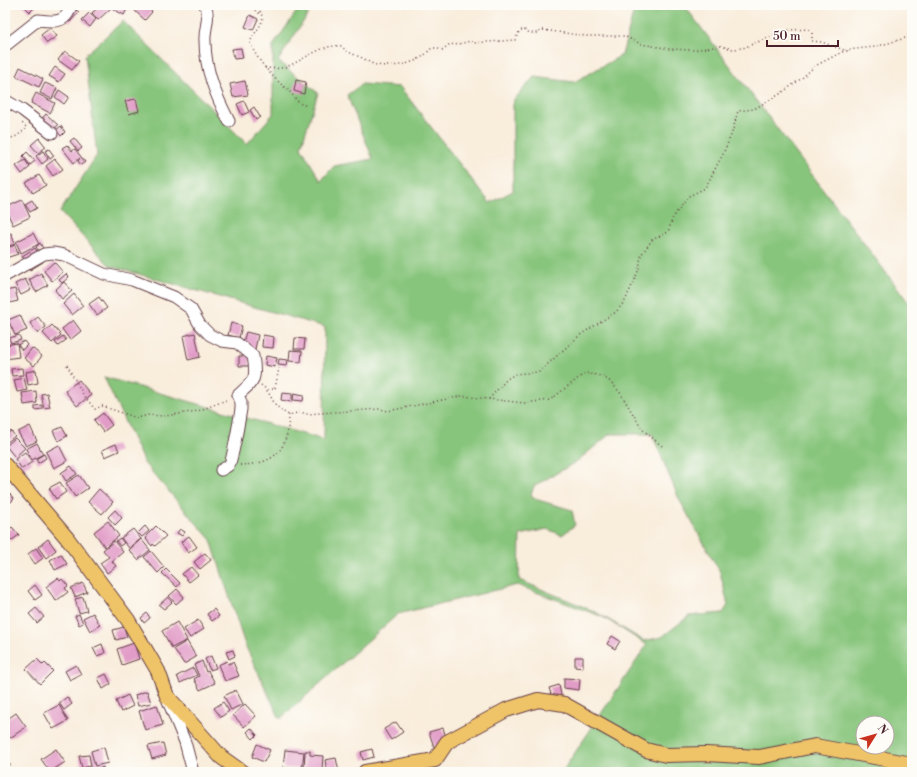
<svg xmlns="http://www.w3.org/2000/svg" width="917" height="777" font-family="'Libre Bodoni',serif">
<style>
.green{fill:#87c57b;stroke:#687253;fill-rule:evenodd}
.building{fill:#e29cc8}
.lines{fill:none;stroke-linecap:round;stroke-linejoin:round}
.minor-casing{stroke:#643e46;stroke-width:13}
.major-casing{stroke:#643e46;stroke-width:16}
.path{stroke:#643e46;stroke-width:1.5;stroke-dasharray:1 3;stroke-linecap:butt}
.minor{stroke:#fff;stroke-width:11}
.major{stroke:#efc469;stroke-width:14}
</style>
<rect width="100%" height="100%" fill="#fdfcf7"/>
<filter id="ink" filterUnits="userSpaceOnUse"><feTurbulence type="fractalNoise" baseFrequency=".025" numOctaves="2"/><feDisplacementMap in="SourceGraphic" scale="8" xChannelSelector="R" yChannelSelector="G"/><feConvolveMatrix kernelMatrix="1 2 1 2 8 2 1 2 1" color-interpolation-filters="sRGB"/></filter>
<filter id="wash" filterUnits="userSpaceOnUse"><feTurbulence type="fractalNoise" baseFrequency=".012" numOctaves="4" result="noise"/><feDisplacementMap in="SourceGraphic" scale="16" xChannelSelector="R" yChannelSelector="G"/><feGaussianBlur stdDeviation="0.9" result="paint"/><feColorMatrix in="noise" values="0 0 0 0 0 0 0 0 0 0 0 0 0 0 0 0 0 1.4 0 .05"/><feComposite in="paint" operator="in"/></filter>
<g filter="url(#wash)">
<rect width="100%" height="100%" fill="#f9eddc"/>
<path class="green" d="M301 5H314L278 61 318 93 301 147 321 181 334 166 373 159 347 95 362 84 400 87 490 203 513 191V101L534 77 574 82 622 55 633 14 627 5H684L912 307V772H562L647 645 603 617 517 585 398 614 280 719 245 645 211 540 144 463 104 377 324 440 325 327 110 266 60 212 97 155 85 55 123 21 247 144 273 114V46ZM610 434H652L679 499 720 572 728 605 723 613 689 616 662 637 644 641 594 611 519 580 520 535 547 529 562 535 575 525 572 510 538 500 531 495 534 486 576 462ZM863 723H887V747H863Z"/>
<g id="blocks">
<path class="building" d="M23 5H37L30 12Z
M67 5 79 12 70 22 60 14Z
M101 5H108L111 8 98 20 92 13Z
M115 5H129L124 15 113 9Z
M141 5H144L152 12 145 20 135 11Z
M89 13 96 19 90 27 82 20Z
M250 15 258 19 253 30 245 27Z
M50 28 57 36 47 43 41 35Z
M241 48 243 58 234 59 232 49Z
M65 51 79 61 72 70 58 60Z
M20 67 43 79 39 87 16 76Z
M55 67 65 74 59 82 49 76Z
M296 80 306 82 304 94 294 91Z
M245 81 248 95 233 97 230 84Z
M45 83 57 88 52 99 40 93Z
M59 90 69 97 64 104 55 97Z
M36 93 55 103 50 113 31 103Z
M136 99 139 111 129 114 125 101Z
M244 101 249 112 242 115 237 104Z
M254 107 260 117 256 120 250 110Z
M46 114 58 125 53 131 40 121Z
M61 126 65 132 61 136 56 130Z
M39 138 46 147 38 153 31 145Z
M74 138 82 148 78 151 70 141Z
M67 145 72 151 75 149 85 162 81 165 78 161 80 158 74 163 62 148Z
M49 149 54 156 50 159 45 151Z
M43 151 48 159 42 164 36 156Z
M27 152 35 161 30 165 23 156Z
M55 159 63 169 53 176 46 166Z
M25 160 30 167 22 174 16 166Z
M39 175 46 185 33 193 26 183Z
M22 200 30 217 13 225 5 208Z
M32 200 37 208 30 212 25 204Z
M11 233 15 244 5 247V236Z
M33 233 39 244 21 253 16 242Z
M40 243 43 248 39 251 36 247Z
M15 245 18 254 6 258 5 249Z
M35 248 43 262 30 270 22 256Z
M54 262 63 272 52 281 44 271Z
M41 273 48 285 36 292 29 280Z
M66 274 69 277 62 283 59 280Z
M25 279 31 290 21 295 15 284Z
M64 282 72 291 62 299 55 290Z
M15 289 18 301 5 304V291Z
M74 294 83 306 72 315 63 304Z
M99 297 107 308 97 315 89 304Z
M20 315 27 330 15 335 8 320Z
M5 316 10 335 5 337Z
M38 317 46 327 38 333 30 323Z
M73 320 81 331 70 340 62 329Z
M231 323 242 326 239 338 228 335Z
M52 325 61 335 52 343 43 333Z
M246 332 258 335 255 349 242 346Z
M195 333 200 357 188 360 183 336Z
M19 335 21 340 11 343 9 338Z
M263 335 274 337 273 348 262 347Z
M63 336 66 340 58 346 55 342Z
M295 338 305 339 304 349H294Z
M24 341 27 345 22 350 18 345Z
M17 343 19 357 5 359V345Z
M32 348 42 356 34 366 24 358Z
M290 350 302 351 301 362 289 361Z
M239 356H250V366H239Z
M266 356 277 358 275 367 265 365Z
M279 359 288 360 287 366 278 365Z
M22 368 23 375 12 376 11 369Z
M36 370 38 383 28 385 26 372Z
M24 378 27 390 17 392 14 380Z
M79 380 91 395 77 406 65 391Z
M36 391 37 403 24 405 22 393Z
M47 393 50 407 44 408 41 394Z
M282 393 292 394V402L281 400Z
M294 393 304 395 303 401 293 400Z
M42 405V409L35 410V406Z
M103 413 112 425 103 432 94 420Z
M30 426 37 441 26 446 18 432Z
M62 427 67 436 58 441 53 431Z
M11 431 15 436 5 444V436Z
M15 438 25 448 15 457 6 446Z
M37 443 43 454 32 460 26 449Z
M116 444 119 451 105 457 102 450Z
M59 445 67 461 54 468 46 452Z
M25 452 32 462 22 469 15 459Z
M44 454 46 458 38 463 36 459Z
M71 466 77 474 66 481 61 473Z
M79 475 88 488 75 497 66 483Z
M60 482 66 492 56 499 49 488Z
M99 489 113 502 102 514 88 502Z
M10 494 14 499 5 508V498Z
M115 510 122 518 115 525 108 517Z
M108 521 119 536 105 547 94 532Z
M145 526 149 531 142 537 138 533Z
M156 526 166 536 155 546 153 544 152 546 146 539 147 538 146 536Z
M12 527 19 535 11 541 5 533Z
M133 529 141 539 129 548 121 538Z
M180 529 185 532 182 536 177 533Z
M189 536 197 547 188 553 181 542Z
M120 538 124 543 120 546 116 541Z
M48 539 56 550 46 558 38 547Z
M141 539 150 550 138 560 129 550Z
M114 541 123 552 112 561 116 566 107 573 100 563 109 557 103 550Z
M36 548 43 558 35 564 28 554Z
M151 551 164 567 158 573 144 557Z
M205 553 211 560 200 569 194 562Z
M61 554 67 564 55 570 50 560Z
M191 567 198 575 189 582 182 574Z
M166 569 180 583 177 587 162 573Z
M58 578 60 581 62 579 68 586 65 588 68 592 56 601 46 587Z
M83 583 87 592 75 597 71 588Z
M35 585 42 595 35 600 28 591Z
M177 589 184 597 176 604 169 596Z
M83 597 87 611 79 613 75 599Z
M168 597 172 602 164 609 159 605Z
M36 608 44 617 37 623 29 614Z
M214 609 219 616 212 621 207 614Z
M93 613 100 625 90 631 83 618Z
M147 613 150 618 144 623 141 618Z
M79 614 83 623 79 625 75 616Z
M198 620 204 629 190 638 184 629Z
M177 622 187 640 172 648 162 631Z
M124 627 127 637 116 640 113 630Z
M612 636 620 641 615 649 607 644Z
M187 641 196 657 184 664 174 649Z
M134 643 139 659 122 665 117 649Z
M102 644 105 653 97 656 93 648Z
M233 650 235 656 229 659 226 652Z
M211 656 216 668 210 670 205 659Z
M575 657H583V668L575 667Z
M37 659 43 665 45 663 53 671 40 684 26 669Z
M202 661 206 672 208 671 215 683 200 690 194 679 199 676 194 665Z
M227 661 228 664 233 662 239 676 225 681 218 665Z
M76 665 81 674 70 680 65 671Z
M193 668 197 675 180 683 177 676Z
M106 674 111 684 103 689 98 678Z
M564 678 580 679 579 690 564 688Z
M559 685 562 700 546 695 551 694 549 688Z
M236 690 243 704 231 710 224 696Z
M147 691 151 703 138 706 135 695Z
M128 695 133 706 121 712 116 701Z
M67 697 72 704 64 710 59 703Z
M223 702 229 711 221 717 214 708Z
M245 704 256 716 244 727 233 715Z
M59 705 68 721 53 729 44 713Z
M157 705 163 725 145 730 139 711Z
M16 713 26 727 10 738 5 731V721Z
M396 722 403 732 391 740 384 729Z
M251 728 257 735 253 739 247 732Z
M443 728 448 743 434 747 429 732Z
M163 743 166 755 152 759 148 746Z
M257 744 270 750 264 762 252 757Z
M104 747 108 763 95 766 91 751Z
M56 749 65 762 50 772 41 759Z
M372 749 374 757 363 760 361 752Z
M285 750 304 752 302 769 283 768Z
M305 751H310V755L323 756 322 770H304Z
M89 755 91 766 82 768 79 756Z
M336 758 339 772H327L325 760Z
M103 767 104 772H91Z"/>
</g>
</g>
<g filter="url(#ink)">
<use href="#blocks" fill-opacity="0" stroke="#643e46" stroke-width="1"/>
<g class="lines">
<g class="minor-casing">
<path id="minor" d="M205 5C211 19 204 27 205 41 205 70 216 96 229 121
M5 46 38 20C53 22 67 24 71 5
M5 100 22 110 52 133
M5 276 44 254 53 253 64 255 104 274 132 280 174 297 191 309 200 325 210 335 222 341 237 343 253 356C257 379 255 380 238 395L241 402V409C240 416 232 462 229 465 227 467 223 469 221 470
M168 701 185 742 193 772"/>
</g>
<g class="major-casing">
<path id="major" d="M5 465 67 538 128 620 158 671 167 696 221 757 242 772
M365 772 435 760 447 742 506 710 538 700 564 704 646 750 666 755 706 754 759 757 815 746 912 764"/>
</g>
<path class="path" d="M240 5 252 8 263 16C262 27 253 33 250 43 257 60 270 74 284 87L287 88 299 103 307 106
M260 12 265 5
M265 68C270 68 276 69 281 68 301 64 318 44 341 46 347 52 353 54 360 57 366 59 370 64 377 65 394 68 420 64 430 49L435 48 442 50 450 44 455 45 470 41 473 43 515 40 519 32 523 29 530 33H536L543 30 586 36H624L641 44 670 49 692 50 721 46 733 49 743 48 787 30 812 29V41L821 42 847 51V50L875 47 912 36
M5 134 11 138 17 136 27 128 21 122
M67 365 84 396 95 409 102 406 137 418 149 415 165 416 198 411 229 399
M261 385C274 394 269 405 289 415L301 412 306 414 380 409 388 411 462 396 524 403 550 400 585 373 602 376 611 382 621 394 642 429 662 446
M268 389H275L279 368
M489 399 507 379 515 374 539 372 580 335 616 312 625 301 634 281 639 269 641 255 652 240 668 232 673 217 689 196 705 188 723 154 732 133 738 111 754 109 780 94 802 78 815 66 846 50
M240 465C276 464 288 450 289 415
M5 758 15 772"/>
<use href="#minor" class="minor"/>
<use href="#major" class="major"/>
</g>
</g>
<rect width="917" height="777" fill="none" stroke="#fdfcf7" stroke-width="20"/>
<g transform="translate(875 735) rotate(53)"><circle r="19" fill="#fdfcf7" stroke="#b5a4a5"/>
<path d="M0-3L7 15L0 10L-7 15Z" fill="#c8321e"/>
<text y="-6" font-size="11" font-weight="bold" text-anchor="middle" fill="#4a1f2b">N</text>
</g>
<path d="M767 40v6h71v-6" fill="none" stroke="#4a1f2b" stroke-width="2"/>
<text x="773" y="40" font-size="12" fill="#4a1f2b" stroke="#fdfcf7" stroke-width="3" paint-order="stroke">50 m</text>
</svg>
